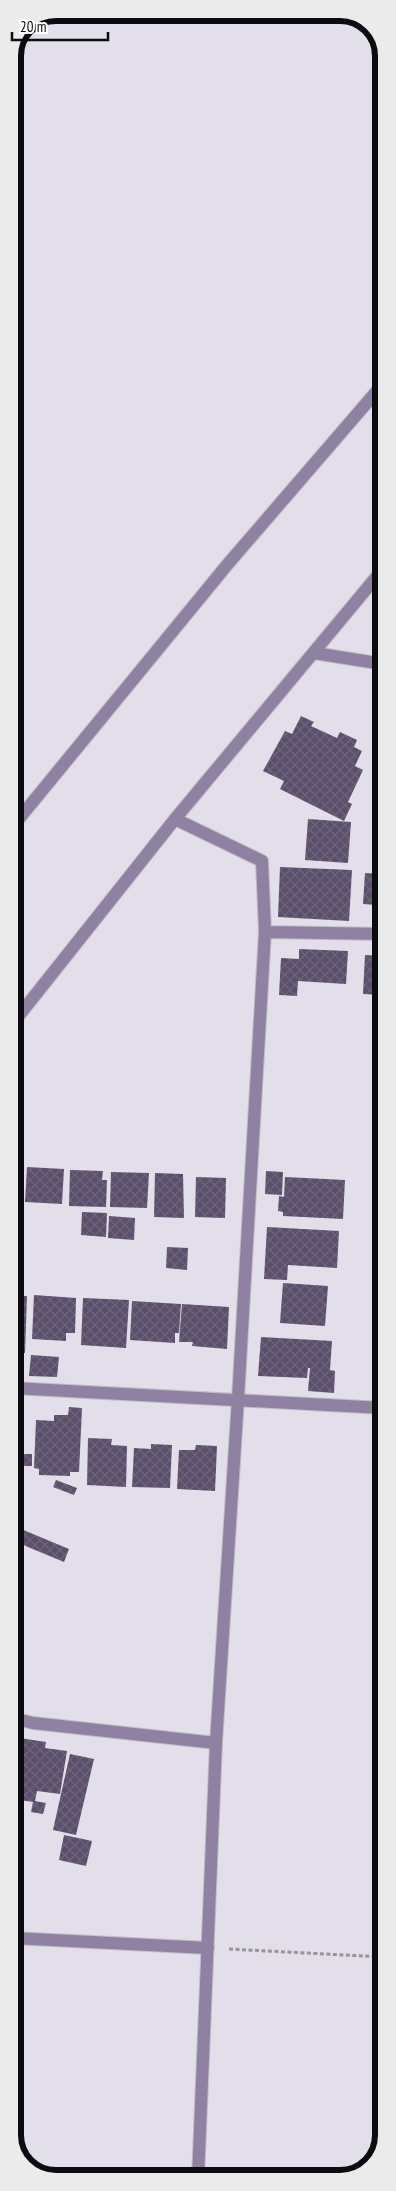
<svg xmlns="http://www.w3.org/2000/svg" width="396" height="2191" font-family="'PT Sans Narrow',sans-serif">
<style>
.building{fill:url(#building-cross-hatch)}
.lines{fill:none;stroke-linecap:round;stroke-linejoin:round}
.minor-casing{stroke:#c0bcc7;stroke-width:14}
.path{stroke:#97949e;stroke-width:3;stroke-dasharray:4 2.5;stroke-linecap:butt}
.minor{stroke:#8e81a1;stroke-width:12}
.rim{fill:none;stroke:#0c0b0f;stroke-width:6}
</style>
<defs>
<pattern id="building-cross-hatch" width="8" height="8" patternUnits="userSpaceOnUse" patternTransform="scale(1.25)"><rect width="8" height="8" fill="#5b4f6c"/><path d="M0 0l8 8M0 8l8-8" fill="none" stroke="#6d647b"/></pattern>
</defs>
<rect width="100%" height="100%" fill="#e2deea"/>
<path class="building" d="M301 716 314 722 311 726 337 738 340 732 357 740 354 747 362 751 355 766 363 770 348 802 352 804 344 821 280 789 284 781 263 771 285 731 292 734Z
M308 819 351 822 348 863 305 860Z
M280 867 352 870 349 921 278 917Z
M365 873 383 874V912H376L377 905 363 904Z
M299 949 348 951 346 984 298 981 297 996 279 995 281 958 299 959Z
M365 955 383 956V995L363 994Z
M13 1166 18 1167V1175H23L22 1203 13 1202Z
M27 1167 64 1169 62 1204 25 1202Z
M70 1170 103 1171 102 1180H107L106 1207 69 1206Z
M266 1171 283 1172 282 1195 265 1194Z
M111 1172 149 1173 147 1208 110 1207Z
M155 1173 183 1174 184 1218 154 1217Z
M196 1177 226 1178 225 1218 195 1217Z
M285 1177 345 1180 343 1219 283 1216V1212L278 1211 279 1196 284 1197Z
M82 1212 107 1213 106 1237 81 1235Z
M109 1216 135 1218 134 1240 108 1238Z
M267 1227 339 1231 337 1268 288 1265 287 1280 264 1279Z
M167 1247 188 1248 187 1270 166 1268Z
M283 1283 328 1286 325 1326 280 1323Z
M34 1295 76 1298 75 1333H66V1341L32 1339Z
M13 1296H27L25 1353 13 1352Z
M83 1298 129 1300 126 1348 81 1345Z
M132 1301 181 1304 179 1333H175V1343L130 1340Z
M182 1304 229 1307 227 1349 192 1346 193 1342H179Z
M261 1337 332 1341 330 1370 335 1371 334 1393 308 1391 310 1368H308L307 1378 258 1376Z
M31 1355 59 1357 57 1377 29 1376Z
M69 1407 82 1408 79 1472H70V1476L39 1475V1469L34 1468 36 1420 54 1421V1415H68Z
M88 1438 112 1439 111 1445 127 1446 126 1487 87 1485Z
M151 1444 172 1445 170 1488 132 1487 134 1448 151 1449Z
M196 1445 217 1446 215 1491 177 1489 179 1450H195Z
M24 1454H32V1466H24Z
M13 1472 23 1476 13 1499Z
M56 1480 77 1488 74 1495 53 1487Z
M21 1529 69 1549 64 1562 16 1542Z
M13 1737 46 1742 45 1748 67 1751 60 1794 37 1791 35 1801 46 1803 43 1814 31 1812 33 1802 13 1799Z
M70 1754 94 1759 76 1835 53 1830Z
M64 1835 92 1841 86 1866 59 1860Z"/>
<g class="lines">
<g class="minor-casing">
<path id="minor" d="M314 653 383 664
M175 819 262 861 265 932 238 1399 216 1743 198 2178
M13 826 227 565 383 384
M265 932 383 934
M13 1023 175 819 383 569
M13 1388 383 1408
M13 1718 33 1723 216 1743
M13 1938 208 1948"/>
</g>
<path class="path" d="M229 1949 383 1957"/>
<use href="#minor" class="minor"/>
</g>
<path d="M0 0H396V2191H0ZM56 21H340A35 35 0 0 1 375 56V2135A35 35 0 0 1 340 2170H56A35 35 0 0 1 21 2135V56A35 35 0 0 1 56 21Z" fill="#ecebec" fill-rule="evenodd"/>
<path class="rim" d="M56 21H340A35 35 0 0 1 375 56V2135A35 35 0 0 1 340 2170H56A35 35 0 0 1 21 2135V56A35 35 0 0 1 56 21Z"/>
<path d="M12 32v8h96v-8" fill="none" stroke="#0c0b0f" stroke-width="2.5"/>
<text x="20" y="32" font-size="15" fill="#0c0b0f" stroke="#ffffff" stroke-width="4" paint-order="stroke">20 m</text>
</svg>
